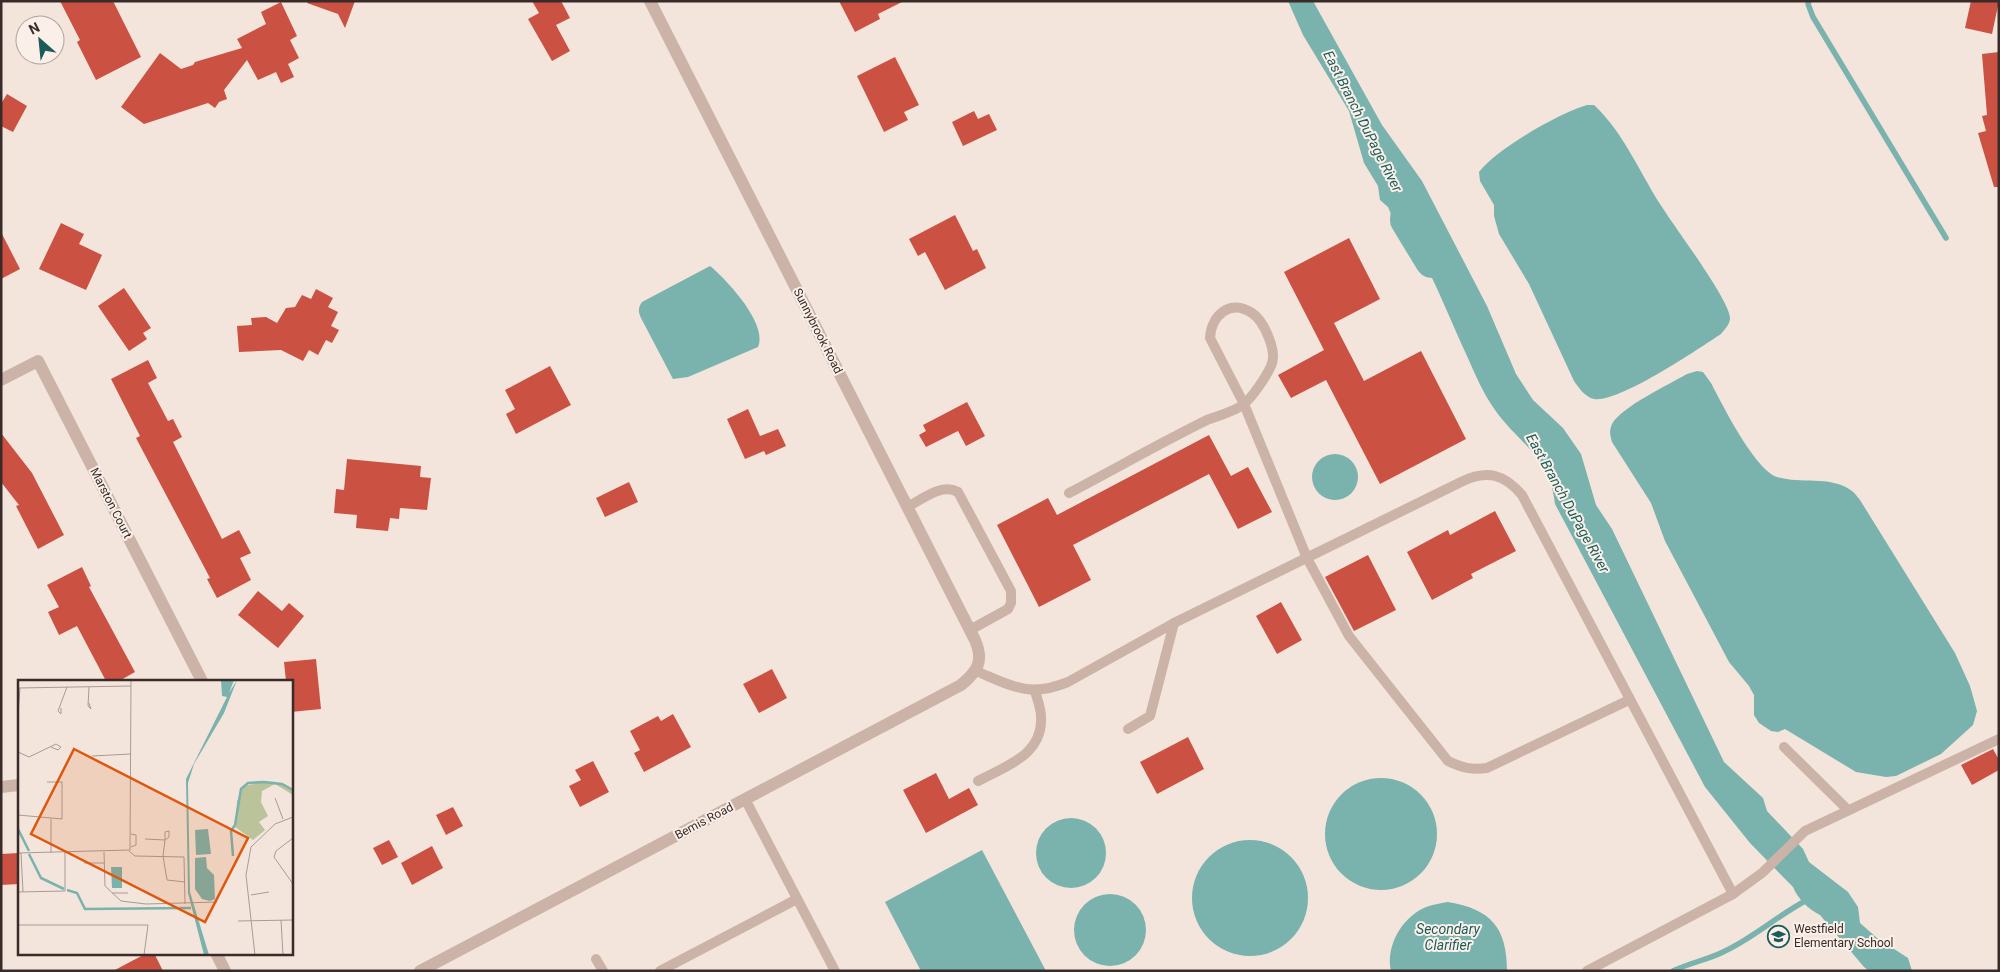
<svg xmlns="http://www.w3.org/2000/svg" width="2000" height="972" font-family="Roboto,sans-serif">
	<rect width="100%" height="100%" fill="#f3e5dc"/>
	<g fill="#7ab2ad">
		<path d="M1288 1H1313L1382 125 1422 181 1487 306 1516 374 1533 400 1563 428 1581 454 1596 505 1612 529 1724 762 1763 798 1767 811 1803 849 1809 862 1848 892 1858 907 1860 923 1877 938 1908 958 1912 971H1869L1864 967 1820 915C1808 909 1798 899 1793 887L1750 843 1705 787 1555 504C1550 456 1520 445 1495 410 1483 393 1475 374 1467 356 1446 311 1429 263 1400 222L1408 221V211L1393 201 1388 207 1380 200 1378 186 1364 163 1349 111 1303 35Z"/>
		<path d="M1587 105H1594C1625 134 1641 176 1664 210 1676 229 1730 301 1730 318 1730 324 1725 329 1721 334 1698 349 1619 403 1594 399 1585 397 1579 388 1574 381L1529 284 1499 234 1494 216V205L1480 181 1479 172C1497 149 1559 113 1587 105Z"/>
		<path d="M710 266C727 280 768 324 758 347L688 377 673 379 641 318C638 311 638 308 642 302Z"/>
		<path d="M1697 371 1703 372 1711 383C1722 404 1755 470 1777 477 1800 484 1829 476 1849 489 1853 491 1857 496 1860 500L1955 653 1970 686 1977 711 1973 725 1941 754 1896 776 1886 777 1856 772 1785 729 1778 732 1771 731 1759 723 1754 715V695L1749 686 1729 662 1665 541 1651 503 1612 442C1610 435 1609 431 1612 424 1621 407 1670 384 1687 374Z"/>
		<circle cx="1335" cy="477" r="23"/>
		<circle cx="1381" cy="834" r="56"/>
		<circle cx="1071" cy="853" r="35"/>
		<circle cx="1250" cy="898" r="58"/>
		<polygon points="982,850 1046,971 921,971 885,902"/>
		<circle cx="1110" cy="930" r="36"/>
		<path d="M1448 902C1491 909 1507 928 1507 971H1391C1385 945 1404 914 1429 906 1435 904 1442 903 1448 902Z"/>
	</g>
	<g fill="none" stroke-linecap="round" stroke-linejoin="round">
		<g stroke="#7ab2ad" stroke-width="5.5">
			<polyline points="1809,1 1808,4 1813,17 1946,238"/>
			<path d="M1673 971C1689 963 1707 960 1723 952 1754 938 1779 914 1809 899"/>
		</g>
		<polyline stroke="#7ab2ad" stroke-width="34" points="1392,171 1408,211 1407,220 1432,261"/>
	</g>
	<g fill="#cb5142">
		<polygon points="60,1 113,1 141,57 96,80 77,42 80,40"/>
		<polygon points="308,1 355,1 345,28 338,14 307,3"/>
		<polygon points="532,1 561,1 570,18 556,25 570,51 552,61 528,19 539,13"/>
		<polygon points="839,1 904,1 878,14 880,19 855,32"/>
		<polygon points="1971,1 1999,1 1992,34 1965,28"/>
		<polygon points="281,2 297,36 290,40 299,58 288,64 294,77 281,83 276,72 258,80 247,60 224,90 227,99 219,102 215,108 208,103 144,124 121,107 160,53 181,69 193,65 195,62 242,48 237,39 266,24 261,12"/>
		<polygon points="1999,52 1999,187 1994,187 1978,133 1986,131 1982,116 1987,115 1982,54"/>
		<polygon points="895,57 919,105 904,112 908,120 884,132 857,76"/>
		<polygon points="7,94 27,106 13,132 1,126 1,104"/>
		<polygon points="974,111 978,119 989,114 997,130 963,146 952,122"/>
		<polygon points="955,215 973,251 977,249 986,268 945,290 925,252 918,256 909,239"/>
		<polygon points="61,223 84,234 79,244 102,255 86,290 39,269"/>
		<polygon points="1,232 20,269 1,279"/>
		<polygon points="1349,238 1380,299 1334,323 1364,381 1421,351 1466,439 1380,484 1326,380 1291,398 1278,375 1324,350 1284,272"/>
		<polygon points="124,288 151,328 143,333 147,339 129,351 98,306"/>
		<polygon points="316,289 333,298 328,307 338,312 331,326 339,330 332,343 326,340 318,355 309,350 303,361 281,350 239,352 237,326 252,325 251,318 266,317 277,323 286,308 295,307 302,295 311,299"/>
		<polygon points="148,360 157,378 148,383 168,421 173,419 182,437 173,442 222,539 239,530 251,553 240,558 251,580 217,598 207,579 210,578 136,438 140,436 111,379"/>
		<polygon points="550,366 571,405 516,434 506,414 515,409 505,390"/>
		<polygon points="967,402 985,436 966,446 958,431 926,447 919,435 926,431 923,425"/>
		<polygon points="748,409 760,436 778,429 786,446 766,455 764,451 745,459 727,419"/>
		<polygon points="1,433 32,473 64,535 38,549 16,506 19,505 1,482"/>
		<polygon points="1209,435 1231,476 1248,467 1272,512 1238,529 1209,474 1073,545 1091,580 1039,607 997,525 1048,498 1057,515"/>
		<polygon points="347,459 421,466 420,477 431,478 427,510 400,508 399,519 390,518 388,531 356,528 357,515 334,513 336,489 344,490"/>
		<polygon points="629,482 638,502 605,517 596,498"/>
		<polygon points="1495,511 1516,551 1471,574 1473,578 1432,600 1407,552 1448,530 1450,535"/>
		<polygon points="1368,555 1396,610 1354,631 1325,577"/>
		<polygon points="82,567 91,586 89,587 135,672 119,681 106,681 77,626 59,635 48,612 59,607 47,585"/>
		<polygon points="258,591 282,611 289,603 304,616 278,648 238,615"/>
		<polygon points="1281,602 1302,640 1277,654 1256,616"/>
		<polygon points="316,659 321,709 291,712 291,681 286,681 284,662"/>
		<polygon points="772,669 787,698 759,713 743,684"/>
		<polygon points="673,714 691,747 644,772 634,753 640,750 630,731 658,716 661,721"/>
		<polygon points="1188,737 1204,769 1157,794 1140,762"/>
		<polygon points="1993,749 1999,760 1999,770 1972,785 1961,765"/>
		<polygon points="593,761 609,792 580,807 569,786 581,780 575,770"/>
		<polygon points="936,773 949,799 969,788 978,805 926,833 903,790"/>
		<polygon points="453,807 463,826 446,835 436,815"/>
		<polygon points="389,840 398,857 382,865 373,848"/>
		<polygon points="432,846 443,868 412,885 401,863"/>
		<polygon points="19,853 19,884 1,885 1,854"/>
		<polygon points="147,953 154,953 163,971 113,971"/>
	</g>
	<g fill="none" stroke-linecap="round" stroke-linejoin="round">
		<g stroke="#ccb3a7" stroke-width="10">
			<path d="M1069 493C1115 469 1160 443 1207 420 1217 416 1237 411 1245 403 1253 396 1266 377 1271 366 1278 352 1264 321 1252 313 1230 298 1211 316 1210 338L1244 404 1307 558 1349 636 1448 761C1462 768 1472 770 1487 768L1629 700"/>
			<path d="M907 507C923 499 941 483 958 492L1011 591V603L1008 609 970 630"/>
			<path d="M976 671C1012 686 1029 698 1068 682L1174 623 1463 481C1488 470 1504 474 1522 495L1733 894"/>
			<polyline points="1128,729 1150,716 1174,623"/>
			<polyline points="1784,747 1848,810"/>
			<path d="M978 781C1006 766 1043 755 1041 717 1041 708 1037 699 1035 691"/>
			<polyline points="745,799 835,971"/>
			<polyline points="596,959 603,971"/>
			<polyline points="660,971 797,899"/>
			<polyline points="1587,971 1733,894 1762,873 1805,831 1999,739"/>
		</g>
		<g stroke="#ccb3a7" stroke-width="12">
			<polyline points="1,380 38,361 202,681"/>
			<polyline points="1,787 19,785"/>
			<polyline points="216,953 225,971"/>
			<path d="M420 971 961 685C978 671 984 661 975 640L650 1"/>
		</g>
	</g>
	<defs>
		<symbol id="school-ring" viewBox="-11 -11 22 22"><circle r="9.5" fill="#fbf0e9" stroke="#1c5c58" stroke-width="1.5"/><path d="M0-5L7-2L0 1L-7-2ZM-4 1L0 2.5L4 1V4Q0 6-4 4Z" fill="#1c5c58"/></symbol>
	</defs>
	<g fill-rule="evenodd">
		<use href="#school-ring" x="1766" y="924" width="25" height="25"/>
	</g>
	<g text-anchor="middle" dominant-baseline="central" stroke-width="4" stroke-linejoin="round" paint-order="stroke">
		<g font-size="12" fill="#382b28" stroke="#fbf0e9">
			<text transform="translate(818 331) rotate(63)">Sunnybrook Road</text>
			<text transform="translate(111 503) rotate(63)">Marston Court</text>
			<text transform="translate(704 821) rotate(-28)">Bemis Road</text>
		</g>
		<g font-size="12" fill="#382b28" stroke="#fbf0e9" text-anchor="start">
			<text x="1794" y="929">Westfield<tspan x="1794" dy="14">Elementary School</tspan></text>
		</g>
		<g font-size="14" font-style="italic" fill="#1c5c58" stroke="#fbf0e9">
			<text transform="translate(1363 121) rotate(63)">East Branch DuPage River</text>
			<text transform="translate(1568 503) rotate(61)">East Branch DuPage River</text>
			<text x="1448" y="929">Secondary<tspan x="1448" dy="16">Clarifier</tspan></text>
		</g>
	</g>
	<g transform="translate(18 680)">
		<rect width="275" height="275" fill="#f3e5dc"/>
		<path d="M246 102 266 104 275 110V115L257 104 244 111 243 122 250 136 241 142 247 150 235 160 217 147 219 121 226 106Z" fill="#bbc39b"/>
		<path d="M203 0H216L211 13 219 0 206 33 176 84 170 103 172 212 191 275H186L170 213 168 99 209 17 204 16ZM190 149 193 174 178 175 177 150ZM188 177 189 188 196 195 197 219 192 221 184 219 177 209V178ZM93 187H104V208H94Z" fill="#7ab2ad"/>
		<path fill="none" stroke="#7ab2ad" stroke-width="2.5" d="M0 149 11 171M11 174 23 198 46 209M215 176 213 151 217 145 223 109 230 103 246 102 264 104 275 110M49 210 59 213 67 229 173 228"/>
		<path fill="none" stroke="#a89b94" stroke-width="1" d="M71 7 70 26 73 29 71 23M0 8 113 6M43 28V34L40 31 49 7M0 35 2 8M0 72 11 77 38 64 43 67 40 70 33 67M74 76 113 74M257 118 265 139M0 135 44 139V102H29M113 154 118 155V165L113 167M275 158 258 171 256 177 275 204M127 159 147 160 151 157V151L147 152V160L145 176 149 200 167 202M111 171 117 176 166 177 167 224M86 172 87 206 103 221 128 224 199 222M0 173 112 170 113 0M3 173 5 212M33 173V139M66 183H86M0 212 47 211V172M94 213H110M233 215 251 212M263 240 265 275M220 241 275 240M0 245H130L126 275M0 275H117M237 275 228 195 233 167 257 144 275 137"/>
		<path fill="#df570d" fill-opacity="0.15" stroke="#df570d" stroke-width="2.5" d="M56 69 230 158 187 242 13 154Z"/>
		<rect width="275" height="275" fill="none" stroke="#382b28" stroke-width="2.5"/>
	</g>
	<rect width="2000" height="972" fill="none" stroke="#382b28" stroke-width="5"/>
	<g transform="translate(40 40) rotate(333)"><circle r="24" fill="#fbf0e9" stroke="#ada19c"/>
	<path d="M0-4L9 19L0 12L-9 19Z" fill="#1c5c58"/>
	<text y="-8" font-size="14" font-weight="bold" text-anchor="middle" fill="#382b28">N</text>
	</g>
</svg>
